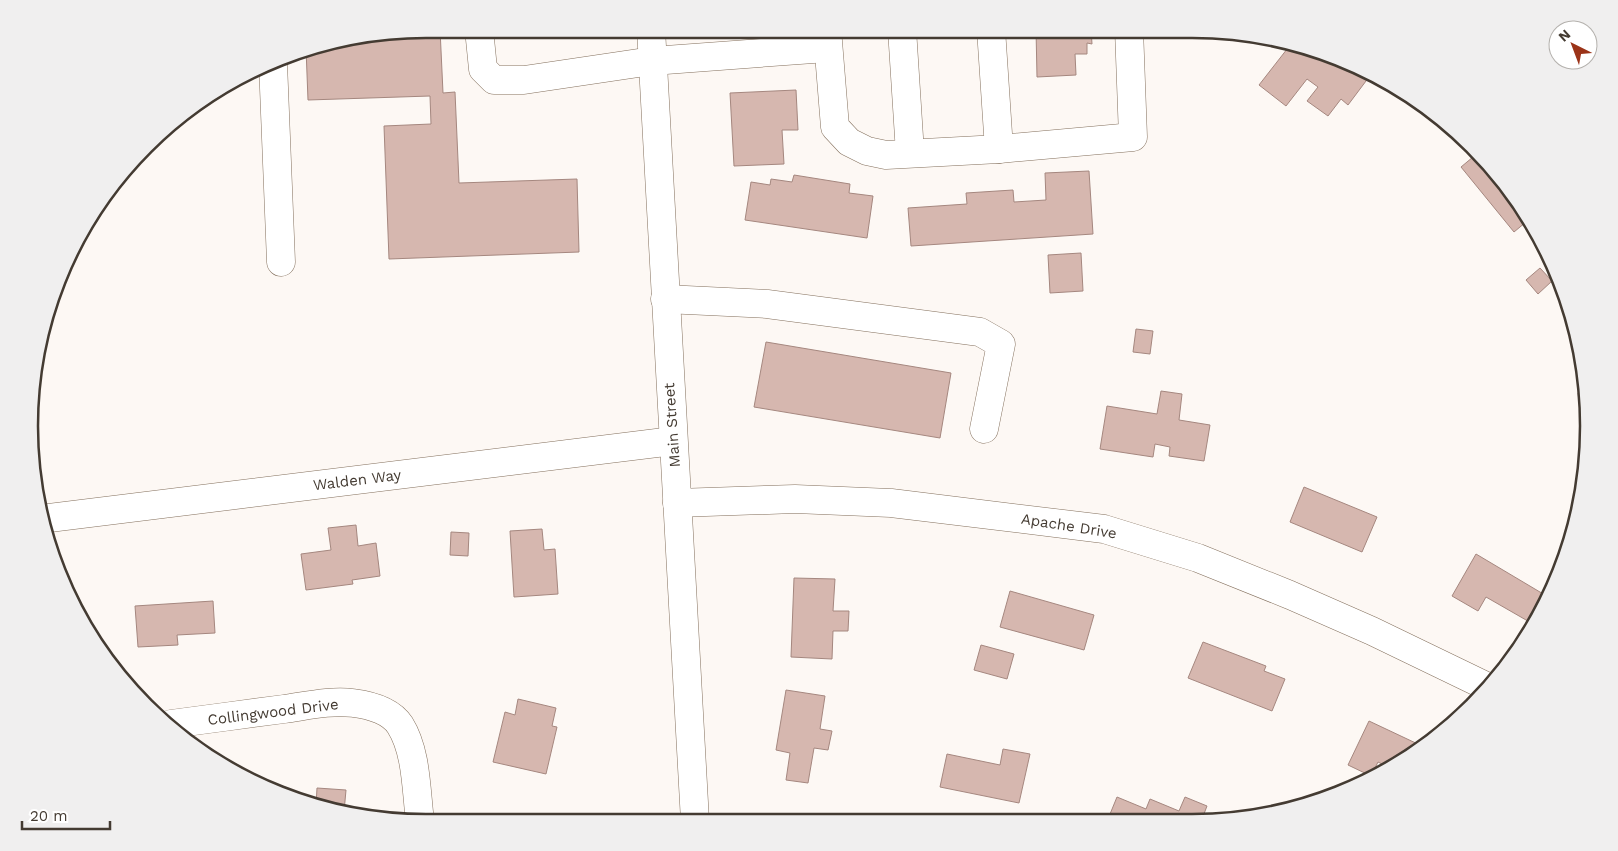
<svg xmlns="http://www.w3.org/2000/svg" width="1618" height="851" font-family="'Work Sans',sans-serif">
	<rect width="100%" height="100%" fill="#fdf8f4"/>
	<g fill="#d6b7af" stroke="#a5877f">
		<polygon points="426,29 440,29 443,93 455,92 459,183 577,179 579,252 389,259 384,126 431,124 430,96 308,100 306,48"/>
		<polygon points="1036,29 1091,29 1092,44 1087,43 1087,54 1075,54 1076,75 1037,77"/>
		<polygon points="1291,44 1301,51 1305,46 1366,69 1372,73 1348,105 1341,99 1328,116 1307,101 1318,87 1307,79 1286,106 1259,85"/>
		<polygon points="796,90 798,130 782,130 784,164 734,166 730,93"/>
		<polygon points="1479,152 1491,164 1536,227 1539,234 1537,236 1526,222 1514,232 1461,167"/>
		<polygon points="1089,171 1093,234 911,246 908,208 967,204 966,193 1013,190 1014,202 1046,200 1045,173"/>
		<polygon points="794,175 850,184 849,193 873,196 867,238 745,220 751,182 770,185 771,179 792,182"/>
		<polygon points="1081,253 1083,291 1050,293 1048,255"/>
		<polygon points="1540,268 1552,281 1538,294 1526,280"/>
		<polygon points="1136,329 1153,331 1150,354 1133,352"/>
		<polygon points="766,342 951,373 940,438 754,407"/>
		<polygon points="1161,391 1182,394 1179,420 1210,425 1204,461 1169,456 1170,447 1155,444 1153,457 1100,449 1107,406 1157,414"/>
		<polygon points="1586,392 1587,408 1580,409 1578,393"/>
		<polygon points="1304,487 1377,517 1362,552 1290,522"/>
		<polygon points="356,525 358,546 376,543 380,576 352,580 353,584 306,590 301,554 331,550 328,528"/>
		<polygon points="542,529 544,550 555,549 558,594 514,597 510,531"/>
		<polygon points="451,532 469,533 468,556 450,555"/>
		<polygon points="1476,554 1550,598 1533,624 1486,597 1478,611 1452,596"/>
		<polygon points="794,578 835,579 833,611 849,611 848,631 833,631 832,659 791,657"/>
		<polygon points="1010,591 1094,615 1084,650 1000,627"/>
		<polygon points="213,601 215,633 177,635 178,645 138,647 135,606"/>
		<polygon points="1203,642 1266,666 1264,671 1285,679 1272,711 1188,678"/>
		<polygon points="981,645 1014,654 1007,679 974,670"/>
		<polygon points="786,690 825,696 820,729 832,731 828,750 814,748 808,783 786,780 790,753 776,750"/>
		<polygon points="518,699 556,708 552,726 557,727 546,774 493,762 505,712 515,715"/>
		<polygon points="1369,721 1422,746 1388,767 1378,762 1371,776 1348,765"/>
		<polygon points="1003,749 1030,754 1019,803 940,787 947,754 1000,765"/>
		<polygon points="317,788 346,790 344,812 316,806"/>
		<polygon points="1117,797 1146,809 1150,799 1179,811 1185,797 1207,806 1202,819 1108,819"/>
	</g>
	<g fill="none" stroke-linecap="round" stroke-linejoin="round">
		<defs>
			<g id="minor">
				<polyline points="479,29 483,69 494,80 524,80 652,61 827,48"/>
				<polyline points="827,29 835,127 849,142 867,151 886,155 999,149 1133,137 1129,29"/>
				<polyline points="902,29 910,153"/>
				<polyline points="991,29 999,149"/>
				<polyline points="273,63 281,262"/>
				<polyline points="665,299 767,304 980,332 1001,344 984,429"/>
				<polyline points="677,503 795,499 891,503 1104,529 1198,558 1290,595 1372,631 1490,688"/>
				<polyline points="41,519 673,441"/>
				<path d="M171 724C209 719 246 714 284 709 306 706 331 700 353 703 369 705 390 710 400 725 417 752 416 791 420 821"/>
			</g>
			<polyline id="major" points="651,29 695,821"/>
		</defs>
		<use href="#minor" stroke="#84705d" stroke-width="29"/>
		<use href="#major" stroke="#84705d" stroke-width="29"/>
		<use href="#minor" stroke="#fff" stroke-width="28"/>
		<use href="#major" stroke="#fff" stroke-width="28"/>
	</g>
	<g text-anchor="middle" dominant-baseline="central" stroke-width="4.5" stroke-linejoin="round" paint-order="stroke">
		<g font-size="15" fill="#443b32" stroke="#fff">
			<text transform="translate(672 425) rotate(-94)">Main Street</text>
			<text transform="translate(357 480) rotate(-7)">Walden Way</text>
			<text transform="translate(1069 526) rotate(9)">Apache Drive</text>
			<text transform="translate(273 712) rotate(-7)">Collingwood Drive</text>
		</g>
	</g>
	<path d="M0 0H1618V851H0ZM426 38H1192A388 388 0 0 1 1580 426V426A388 388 0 0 1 1192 814H426A388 388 0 0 1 38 426V426A388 388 0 0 1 426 38Z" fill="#f0efef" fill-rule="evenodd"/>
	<path fill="none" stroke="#443b32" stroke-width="2.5" d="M426 38H1192A388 388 0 0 1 1580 426V426A388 388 0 0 1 1192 814H426A388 388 0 0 1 38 426V426A388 388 0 0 1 426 38Z"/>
	<g transform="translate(1573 45) rotate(318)"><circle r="24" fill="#ffffff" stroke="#b4b1ad"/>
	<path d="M0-4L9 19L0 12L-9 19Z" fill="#9b3318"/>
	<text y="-8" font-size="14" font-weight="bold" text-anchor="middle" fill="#443b32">N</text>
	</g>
	<path d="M22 821v8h88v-8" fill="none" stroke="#443b32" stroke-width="2.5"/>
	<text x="30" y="821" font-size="15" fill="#443b32" stroke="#ffffff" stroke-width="4" paint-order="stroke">20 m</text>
</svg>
